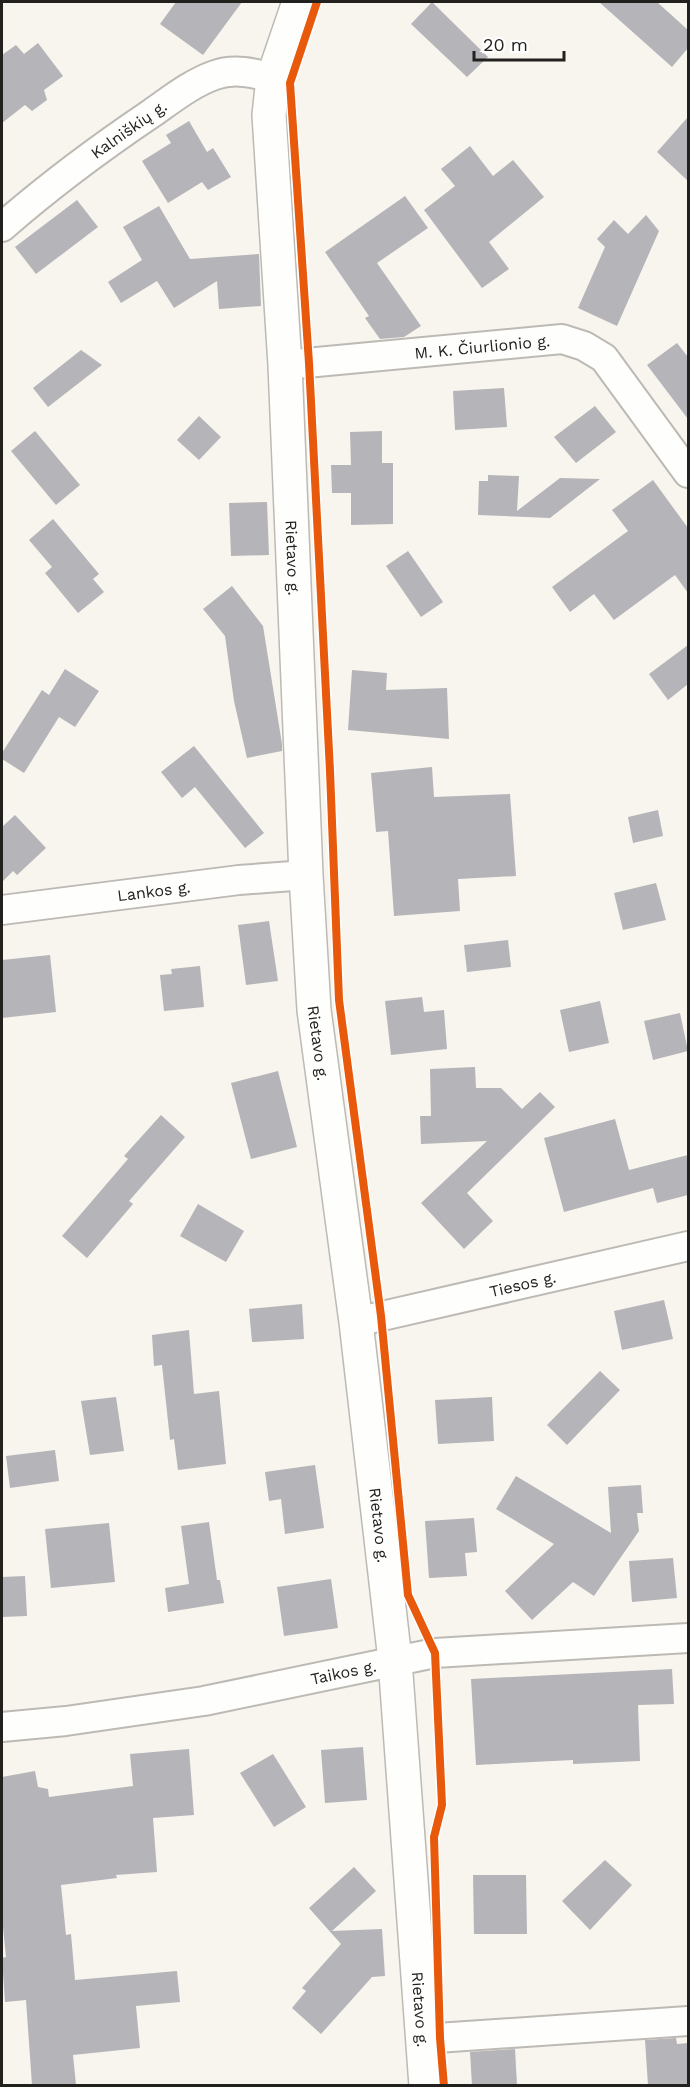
<svg xmlns="http://www.w3.org/2000/svg" width="690" height="2087" font-family="'Work Sans',sans-serif">
	<rect width="100%" height="100%" fill="#f8f5ee"/>
	<g fill="#b5b4b8">
		<polygon points="176,2 242,2 203,55 160,24"/>
		<polygon points="432,2 488,57 467,77 411,24"/>
		<polygon points="599,2 657,2 688,30 688,48 672,67"/>
		<polygon points="38,43 63,76 44,90 47,100 32,111 25,105 2,123 2,55 16,45 24,54"/>
		<polygon points="688,117 688,181 657,152"/>
		<polygon points="189,121 207,152 213,148 231,177 208,190 202,182 168,203 142,161 171,143 166,135"/>
		<polygon points="470,146 493,176 513,160 544,197 489,242 509,269 482,288 424,210 455,186 441,169"/>
		<polygon points="405,196 428,228 377,263 421,326 404,337 380,339 365,318 369,316 325,252"/>
		<polygon points="77,200 98,227 36,274 15,247"/>
		<polygon points="159,206 190,259 259,254 261,306 219,309 217,281 174,308 157,281 121,303 108,282 142,260 123,227"/>
		<polygon points="646,215 659,231 617,326 578,308 605,247 597,239 614,220 628,234"/>
		<polygon points="677,343 688,357 688,419 647,365"/>
		<polygon points="81,350 102,365 48,407 33,388"/>
		<polygon points="504,388 507,427 455,430 453,391"/>
		<polygon points="595,406 616,432 576,463 554,437"/>
		<polygon points="199,416 221,437 199,460 177,440"/>
		<polygon points="35,431 80,485 56,505 11,451"/>
		<polygon points="382,431 382,463 393,463 393,524 351,525 351,493 332,493 331,465 351,465 350,432"/>
		<polygon points="488,475 519,476 517,511 560,478 600,479 550,518 478,515 479,481 488,481"/>
		<polygon points="653,480 688,528 688,593 675,575 614,620 594,594 570,612 552,587 628,531 612,510"/>
		<polygon points="267,502 269,555 231,556 229,503"/>
		<polygon points="53,519 99,574 93,579 104,592 78,613 45,573 52,567 29,540"/>
		<polygon points="408,551 443,602 421,617 386,566"/>
		<polygon points="232,586 263,626 282,744 282,751 247,758 234,701 225,636 203,609"/>
		<polygon points="688,645 688,684 668,700 649,674"/>
		<polygon points="65,669 99,691 75,727 59,717 24,773 2,759 2,753 42,690 49,695"/>
		<polygon points="352,670 387,673 386,690 447,688 449,739 348,730"/>
		<polygon points="194,746 264,833 245,848 195,787 182,798 161,772"/>
		<polygon points="432,767 434,797 510,794 516,876 458,879 460,911 394,916 388,831 376,832 371,773"/>
		<polygon points="658,810 663,836 633,843 628,817"/>
		<polygon points="15,815 46,848 17,875 13,871 2,882 2,827"/>
		<polygon points="656,883 666,920 623,930 614,893"/>
		<polygon points="269,921 278,981 246,985 238,925"/>
		<polygon points="508,940 511,967 467,972 464,945"/>
		<polygon points="50,955 56,1012 2,1018 2,960"/>
		<polygon points="200,966 204,1007 164,1011 160,975 172,974 171,969"/>
		<polygon points="422,997 424,1012 444,1010 447,1049 391,1055 385,1001"/>
		<polygon points="600,1001 609,1043 569,1052 560,1010"/>
		<polygon points="680,1013 688,1051 653,1060 644,1021"/>
		<polygon points="475,1067 476,1088 501,1088 522,1109 540,1092 555,1107 467,1193 493,1221 464,1249 421,1203 487,1141 421,1144 420,1116 431,1116 430,1069"/>
		<polygon points="278,1071 297,1147 251,1159 231,1083"/>
		<polygon points="161,1115 185,1137 129,1201 133,1204 87,1258 62,1236 128,1159 124,1156"/>
		<polygon points="615,1119 629,1170 688,1155 688,1195 657,1203 653,1188 564,1212 544,1138"/>
		<polygon points="198,1204 244,1231 226,1262 180,1236"/>
		<polygon points="664,1300 673,1339 622,1350 614,1311"/>
		<polygon points="302,1304 304,1339 252,1342 249,1309"/>
		<polygon points="189,1330 194,1394 219,1391 226,1464 178,1470 174,1439 170,1440 162,1365 154,1366 152,1335"/>
		<polygon points="600,1371 620,1390 567,1445 547,1425"/>
		<polygon points="116,1397 124,1451 90,1455 81,1401"/>
		<polygon points="492,1397 494,1441 438,1444 435,1400"/>
		<polygon points="55,1450 59,1481 10,1488 6,1456"/>
		<polygon points="315,1465 324,1528 285,1534 281,1499 269,1501 265,1472"/>
		<polygon points="516,1476 611,1533 608,1487 641,1485 643,1513 637,1513 639,1531 594,1596 573,1582 532,1620 505,1591 554,1544 496,1509"/>
		<polygon points="474,1518 477,1552 465,1553 467,1576 429,1578 425,1521"/>
		<polygon points="209,1522 217,1580 220,1580 224,1603 168,1612 165,1588 189,1584 181,1526"/>
		<polygon points="109,1523 115,1582 51,1588 45,1529"/>
		<polygon points="673,1558 677,1598 632,1602 629,1561"/>
		<polygon points="25,1576 27,1616 2,1617 2,1577"/>
		<polygon points="331,1579 338,1628 284,1636 277,1587"/>
		<polygon points="672,1669 674,1704 638,1705 640,1761 573,1764 573,1760 476,1765 471,1679"/>
		<polygon points="363,1747 367,1800 325,1803 321,1750"/>
		<polygon points="189,1749 194,1815 153,1818 157,1872 116,1875 117,1878 61,1885 66,1935 71,1934 75,1980 177,1971 180,2002 136,2006 140,2048 73,2055 76,2085 32,2085 26,2000 5,2002 2,1958 6,1957 2,1917 2,1777 35,1771 38,1787 48,1789 49,1797 133,1786 130,1754"/>
		<polygon points="273,1754 306,1807 274,1827 240,1773"/>
		<polygon points="605,1860 632,1885 590,1930 562,1901"/>
		<polygon points="354,1867 376,1891 332,1931 382,1929 385,1976 372,1977 321,2034 292,2008 306,1991 302,1988 341,1944 309,1908"/>
		<polygon points="473,1875 526,1875 527,1934 474,1934"/>
		<polygon points="676,2038 677,2044 688,2043 688,2084 648,2085 645,2040"/>
		<polygon points="515,2049 517,2085 472,2085 470,2052"/>
	</g>
	<g fill="none" stroke-linecap="round" stroke-linejoin="round">
		<defs>
			<g id="minor">
				<path id="s1" d="M2 227C49 186 100 148 152 113 172 99 192 83 215 75 234 68 254 73 273 78"/>
				<path id="s2" d="M285 365 562 339 584 346 604 358 688 473"/>
				<path id="s3" d="M2 910 239 880 306 875"/>
				<path id="s4" d="M356 1322 688 1246"/>
				<path id="s5" d="M2 1727 66 1721 204 1701 435 1653 688 1638"/>
				<polyline points="422,2039 688,2021"/>
			</g>
			<g id="major">
				<path id="s6" d="M299 2 273 78 269 115 285 365 306 875 314 1010 356 1322 395 1660 426 2086"/>
			</g>
		</defs>
		<use href="#minor" stroke="#bdbab5" stroke-width="32"/>
		<use href="#major" stroke="#bdbab5" stroke-width="36"/>
		<use href="#minor" stroke="#fefefc" stroke-width="28"/>
		<use href="#major" stroke="#fefefc" stroke-width="33"/>
		<defs>
			<polyline id="cycleway" points="317,2 290,83 309,363 330,771 339,1000 381,1316 408,1595 435,1653 442,1805 434,1837 440,2038 444,2086"/>
		</defs>
		<use href="#cycleway" stroke="#fff" stroke-width="11"/>
		<use href="#cycleway" stroke="#e8590c" stroke-width="8"/>
	</g>
	<g text-anchor="middle" dominant-baseline="central" stroke-width="4.5" stroke-linejoin="round" paint-order="stroke">
		<g font-size="16" fill="#23211d" stroke="#fff">
			<text stroke="none"><textPath href="#s1" startOffset="160">Kalniškių g.</textPath></text>
			<text stroke="none"><textPath href="#s2" startOffset="198">M. K. Čiurlionio g.</textPath></text>
			<text stroke="none"><textPath href="#s6" startOffset="561">Rietavo g.</textPath></text>
			<text stroke="none"><textPath href="#s3" startOffset="153">Lankos g.</textPath></text>
			<text stroke="none"><textPath href="#s6" startOffset="1047">Rietavo g.</textPath></text>
			<text stroke="none"><textPath href="#s4" startOffset="171">Tiesos g.</textPath></text>
			<text stroke="none"><textPath href="#s6" startOffset="1533">Rietavo g.</textPath></text>
			<text stroke="none"><textPath href="#s5" startOffset="346">Taikos g.</textPath></text>
			<text stroke="none"><textPath href="#s6" startOffset="2019">Rietavo g.</textPath></text>
		</g>
	</g>
	<rect width="690" height="2087" fill="none" stroke="#23211d" stroke-width="6"/>
	<path d="M474 51v9h90v-9" fill="none" stroke="#23211d" stroke-width="3"/>
	<text x="483" y="51" font-size="18" fill="#23211d" stroke="#ffffff" stroke-width="4.5" paint-order="stroke">20 m</text>
</svg>
